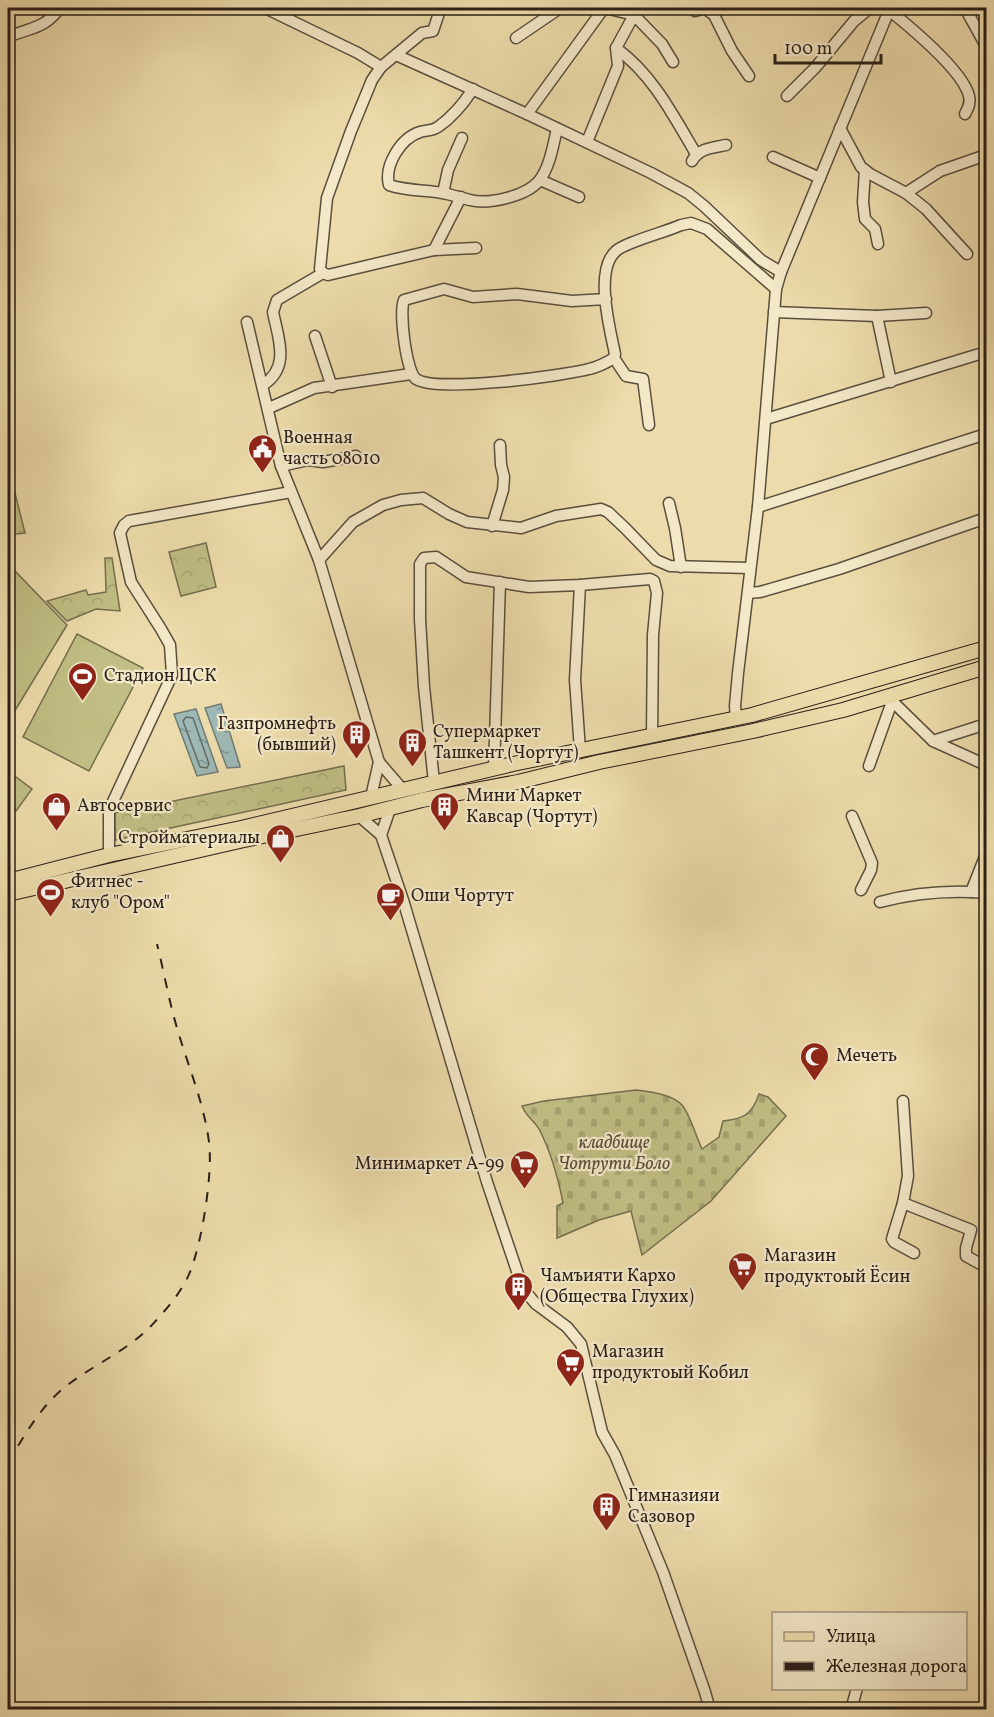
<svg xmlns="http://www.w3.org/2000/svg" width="994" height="1717" font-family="Vollkorn,serif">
	<defs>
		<pattern id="forest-crowns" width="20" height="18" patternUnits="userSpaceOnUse" patternTransform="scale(1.5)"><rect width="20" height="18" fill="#c0be84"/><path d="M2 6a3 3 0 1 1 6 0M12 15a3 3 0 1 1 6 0" fill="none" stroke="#a5a371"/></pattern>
		<pattern id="cemetery-stones" width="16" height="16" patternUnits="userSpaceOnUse" patternTransform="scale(1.5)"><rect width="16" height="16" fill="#c0be84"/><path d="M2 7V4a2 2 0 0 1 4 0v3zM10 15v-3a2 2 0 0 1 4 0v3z" fill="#a5a371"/></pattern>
		<pattern id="water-ripples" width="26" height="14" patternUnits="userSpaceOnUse" patternTransform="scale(1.5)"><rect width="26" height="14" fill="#9eb9b5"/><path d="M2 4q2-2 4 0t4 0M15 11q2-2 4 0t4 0" fill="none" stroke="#819692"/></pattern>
	</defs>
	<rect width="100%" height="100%" fill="#eddcab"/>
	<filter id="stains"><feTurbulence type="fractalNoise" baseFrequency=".00333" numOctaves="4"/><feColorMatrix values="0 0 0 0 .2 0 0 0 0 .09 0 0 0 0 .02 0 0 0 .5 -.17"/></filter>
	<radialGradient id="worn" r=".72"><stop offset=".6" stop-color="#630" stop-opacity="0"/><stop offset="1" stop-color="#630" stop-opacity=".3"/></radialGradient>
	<g fill="url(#forest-crowns)" stroke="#756e4e" stroke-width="1.5">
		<polygon points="8,465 25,533 8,535"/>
		<polygon points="206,543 216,587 181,596 169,552"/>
		<polygon points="105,558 112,558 120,611 96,609 67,621 47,601 86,590 88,595 106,592"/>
		<polygon points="344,766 346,790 115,840 115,813"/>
	</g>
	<path fill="url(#cemetery-stones)" stroke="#756e4e" stroke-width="1.5" d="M636 1090C650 1092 672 1094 682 1105 690 1114 696 1137 702 1149L719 1137 723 1121C743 1119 752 1115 759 1094L768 1097 786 1116 711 1201 642 1255 631 1211 599 1220 557 1238V1206L563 1203C558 1177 551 1152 539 1129 534 1120 527 1118 522 1106L544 1101Z"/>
	<g fill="#c0be84" stroke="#756e4e" stroke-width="1.5">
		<polygon points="8,568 14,570 67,625 8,722"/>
		<polygon points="77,634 143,668 89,771 23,737"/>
		<polygon points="8,771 32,789 16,811 8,805"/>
	</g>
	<g fill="url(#water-ripples)" stroke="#707b77" stroke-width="1.5">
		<polygon points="221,704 240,766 240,767 227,768 205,708"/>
		<polygon points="196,709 218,772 197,776 174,714"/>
	</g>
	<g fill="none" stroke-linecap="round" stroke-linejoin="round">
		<polygon stroke="#646c67" stroke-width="1.5" points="186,717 193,718 209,764 207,768 200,767 183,721"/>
		<defs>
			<g id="minor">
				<polyline points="265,8 358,53 381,67"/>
				<polyline points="605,8 634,15 638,8"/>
				<polyline points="691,8 695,11 704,8"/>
				<polyline points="704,8 714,15 732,51 749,76"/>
				<polyline points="965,8 986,46"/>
				<path d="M889 10C910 27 963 71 969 96 971 103 968 108 965 114"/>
				<polyline points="439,13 433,31 422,33 381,67 372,80 351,131 327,198 320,269 323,273 328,275 434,250 476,248"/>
				<path d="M8 37C31 27 43 30 60 8"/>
				<polyline points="516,38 560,8"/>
				<path d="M616 48C653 75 673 115 696 154"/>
				<polyline points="396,55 527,114 651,173 688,193 704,206 761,260 781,272"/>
				<path d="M473 89C464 103 451 118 438 127 432 131 427 130 420 132 401 138 384 165 389 185 406 191 426 190 443 193 453 195 461 198 470 200 489 205 526 196 539 181 550 167 553 145 557 129"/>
				<polyline points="787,96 815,68 854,21 870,8"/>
				<polyline points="527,114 604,8"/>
				<polyline points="840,128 861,167 870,174 906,193 926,209 967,254"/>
				<polyline points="587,142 618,66 616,48 634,15 662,44 673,62"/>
				<polyline points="773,157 820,178"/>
				<path d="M692 161C699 148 712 148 726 145"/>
				<polyline points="865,170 863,202 865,219 875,229 878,244"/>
				<polyline points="540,180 579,197"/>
				<polyline points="443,193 448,170 462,138"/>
				<polyline points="906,193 940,171 986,155"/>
				<polyline points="434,250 461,197"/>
				<path d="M606 299 572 301 517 294 473 297 444 289 404 300C399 312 406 371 416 379 436 393 562 376 589 369 598 367 606 363 614 358L615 354C610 329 594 270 616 251 626 242 666 232 681 225L691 223 707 229 776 289"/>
				<polyline points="774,312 877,316 926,313"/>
				<polyline points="877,316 891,382"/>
				<polyline points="247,322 281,466 319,560 379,762 403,790"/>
				<polyline points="315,336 332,387"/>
				<polyline points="614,358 626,376 643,379 649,425"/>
				<path d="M263 385C291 367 278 338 273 312L277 300 323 273"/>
				<polyline points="269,408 314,388 411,374"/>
				<polyline points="766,419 986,352"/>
				<polyline points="281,466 308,460 323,462 356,456"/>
				<polyline points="669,503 675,528 681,567"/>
				<polyline points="758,507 986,434"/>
				<polyline points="492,526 503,490 504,477 501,465 500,445"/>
				<polyline points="319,560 353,522 383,505 401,500 423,498 449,514 467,522 521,528 556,516 601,509 608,512 625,528 656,560 670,566 750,568"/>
				<polyline points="580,585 575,680 580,750"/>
				<polyline points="748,593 760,592 839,569 986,518"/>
				<polyline points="892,701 933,741 986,765"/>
				<polyline points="736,718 735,706 738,673 758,507 776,289 781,272 890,8"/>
				<polyline points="933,741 986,724"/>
				<polyline points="869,766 894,696"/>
				<polyline points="494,769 500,582"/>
				<polyline points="434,782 424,687 420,619 420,564 424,558 436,557 466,577 529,587 580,585 650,579 654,581 657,593 653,635 652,735"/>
				<polyline points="371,797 379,762"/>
				<polyline points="359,816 381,835 403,900 487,1182 523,1289 536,1304 567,1327 581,1344 602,1432 615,1455 663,1572 705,1692 710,1710"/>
				<polyline points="852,816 872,863 871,870 861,890"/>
				<polyline points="381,835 390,809"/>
				<polyline points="109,855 109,810 172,675 170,645 161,629 131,582 120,533 124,525 129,521 291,492"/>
				<polyline points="971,892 986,854"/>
				<path d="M880 902C914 893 951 890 986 893"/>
				<polyline points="903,1101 908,1176 903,1203 971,1230 966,1248 966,1256 986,1267"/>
				<polyline points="903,1203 892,1239 894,1242 914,1253"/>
				<polyline points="851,1710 857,1688"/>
			</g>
			<g id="major">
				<polyline points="8,881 109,855 241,828 513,764 752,715 986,648"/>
				<polyline points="8,894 244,840 359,816 422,800 518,782 599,762 753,731 843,710 986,667"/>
			</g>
		</defs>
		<use href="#minor" stroke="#5b4e3e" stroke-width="13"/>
		<use href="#major" stroke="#2a1e19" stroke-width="16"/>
		<use href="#minor" stroke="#f3e8c8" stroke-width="10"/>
		<use href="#major" stroke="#eddcab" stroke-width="14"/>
		<path stroke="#2a1e19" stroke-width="2" stroke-dasharray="10 10" stroke-linecap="butt" d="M8 1463C24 1436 40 1407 65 1387 93 1365 125 1352 150 1327 165 1311 182 1292 190 1272 202 1242 213 1174 209 1142 204 1103 188 1066 177 1028 169 1001 164 972 157 944"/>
	</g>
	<defs>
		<symbol id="civic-pin" viewBox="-11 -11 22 30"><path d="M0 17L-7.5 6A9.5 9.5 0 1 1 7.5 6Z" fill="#8f2418" stroke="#f3e8c8"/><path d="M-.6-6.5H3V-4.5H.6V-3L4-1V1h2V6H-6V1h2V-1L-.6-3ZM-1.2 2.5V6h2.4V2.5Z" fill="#fff"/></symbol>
		<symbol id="stadium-pin" viewBox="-11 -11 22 30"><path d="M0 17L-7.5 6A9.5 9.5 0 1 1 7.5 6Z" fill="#8f2418" stroke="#f3e8c8"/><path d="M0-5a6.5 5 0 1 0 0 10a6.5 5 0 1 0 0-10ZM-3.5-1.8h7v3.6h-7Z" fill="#fff"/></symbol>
		<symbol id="building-pin" viewBox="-11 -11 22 30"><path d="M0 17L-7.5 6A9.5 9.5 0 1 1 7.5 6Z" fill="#8f2418" stroke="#f3e8c8"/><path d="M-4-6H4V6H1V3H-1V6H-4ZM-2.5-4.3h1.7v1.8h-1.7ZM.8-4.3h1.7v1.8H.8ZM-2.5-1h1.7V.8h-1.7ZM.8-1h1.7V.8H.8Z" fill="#fff"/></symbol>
		<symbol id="shop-pin" viewBox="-11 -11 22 30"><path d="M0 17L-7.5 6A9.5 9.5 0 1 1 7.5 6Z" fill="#8f2418" stroke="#f3e8c8"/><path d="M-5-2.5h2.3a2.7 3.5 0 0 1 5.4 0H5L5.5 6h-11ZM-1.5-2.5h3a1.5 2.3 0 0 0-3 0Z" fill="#fff"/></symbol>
		<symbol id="cafe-pin" viewBox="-11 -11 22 30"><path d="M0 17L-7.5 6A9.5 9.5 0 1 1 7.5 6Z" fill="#8f2418" stroke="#f3e8c8"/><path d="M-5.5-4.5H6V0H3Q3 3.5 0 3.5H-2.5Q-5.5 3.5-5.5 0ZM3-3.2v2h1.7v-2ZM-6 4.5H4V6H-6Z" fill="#fff"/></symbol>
		<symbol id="mosque-pin" viewBox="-11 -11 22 30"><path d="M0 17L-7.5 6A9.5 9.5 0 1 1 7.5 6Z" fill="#8f2418" stroke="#f3e8c8"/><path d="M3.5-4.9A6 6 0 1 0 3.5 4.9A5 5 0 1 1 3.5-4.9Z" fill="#fff"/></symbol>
		<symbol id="supermarket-pin" viewBox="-11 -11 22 30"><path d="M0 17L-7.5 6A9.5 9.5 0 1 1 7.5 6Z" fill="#8f2418" stroke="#f3e8c8"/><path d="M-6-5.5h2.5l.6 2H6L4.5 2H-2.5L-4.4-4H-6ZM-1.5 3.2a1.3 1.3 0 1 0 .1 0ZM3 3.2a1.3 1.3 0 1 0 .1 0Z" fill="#fff"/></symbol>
	</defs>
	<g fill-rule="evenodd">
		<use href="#civic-pin" x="246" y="432" width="33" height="45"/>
		<use href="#stadium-pin" x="66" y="660" width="33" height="45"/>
		<use href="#building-pin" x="340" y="718" width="33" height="45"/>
		<use href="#building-pin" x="396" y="726" width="33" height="45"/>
		<use href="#shop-pin" x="40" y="790" width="33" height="45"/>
		<use href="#building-pin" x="428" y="790" width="33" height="45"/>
		<use href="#shop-pin" x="264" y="822" width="33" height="45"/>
		<use href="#stadium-pin" x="34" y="876" width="33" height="45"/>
		<use href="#cafe-pin" x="374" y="880" width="33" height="45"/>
		<use href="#mosque-pin" x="798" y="1040" width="33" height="45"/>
		<use href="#supermarket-pin" x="508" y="1148" width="33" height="45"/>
		<use href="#supermarket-pin" x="726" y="1250" width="33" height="45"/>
		<use href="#building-pin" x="502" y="1270" width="33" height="45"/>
		<use href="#supermarket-pin" x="554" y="1346" width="33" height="45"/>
		<use href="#building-pin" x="590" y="1490" width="33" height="45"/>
	</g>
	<g text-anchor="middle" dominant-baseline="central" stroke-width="4.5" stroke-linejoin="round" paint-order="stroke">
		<g font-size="18" fill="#2a1e19" stroke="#f3e8c8" text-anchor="start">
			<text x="283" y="438">Военная<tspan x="283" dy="21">часть 08010</tspan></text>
			<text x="104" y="676">Стадион ЦСК</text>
			<text x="336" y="724" text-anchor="end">Газпромнефть<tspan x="336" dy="21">(бывший)</tspan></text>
			<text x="433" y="732">Супермаркет<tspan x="433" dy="21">Ташкент (Чортут)</tspan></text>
			<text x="466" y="796">Мини Маркет<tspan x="466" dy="21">Кавсар (Чортут)</tspan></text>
			<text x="77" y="806">Автосервис</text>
			<text x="260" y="838" text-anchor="end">Стройматериалы</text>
			<text x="71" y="882">Фитнес -<tspan x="71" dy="21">клуб "Ором"</tspan></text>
			<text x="411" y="896">Оши Чортут</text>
			<text x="836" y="1056">Мечеть</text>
			<text x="504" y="1164" text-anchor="end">Минимаркет А-99</text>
			<text x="764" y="1256">Магазин<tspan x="764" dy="21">продуктоый Ёсин</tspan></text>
			<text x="540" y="1276">Чамъияти Кархо<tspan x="540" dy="21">(Общества Глухих)</tspan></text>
			<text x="592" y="1352">Магазин<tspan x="592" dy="21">продуктоый Кобил</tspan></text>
			<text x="628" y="1496">Гимназияи<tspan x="628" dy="21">Сазовор</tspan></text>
		</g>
		<g font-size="18" font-style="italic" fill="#574e39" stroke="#f3e8c8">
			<text x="614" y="1143">кладбище<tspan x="614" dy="21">Чотрути Боло</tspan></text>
		</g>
	</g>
	<rect width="994" height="1717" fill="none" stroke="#eddcab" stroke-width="30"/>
	<rect x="9" y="9" width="976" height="1699" fill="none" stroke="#2a1e19" stroke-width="3"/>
	<rect x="15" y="15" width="964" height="1687" fill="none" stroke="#2a1e19" stroke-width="1.5"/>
	<rect x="772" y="1612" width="195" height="78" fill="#f3e8c8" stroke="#a39782" stroke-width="1.5"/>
	<rect x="784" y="1632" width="30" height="9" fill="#eddcab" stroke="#a39782" stroke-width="1.5"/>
	<text x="826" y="1642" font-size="18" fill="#2a1e19">Улица</text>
	<rect x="784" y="1662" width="30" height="9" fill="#2a1e19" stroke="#a39782" stroke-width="1.5"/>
	<text x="826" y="1672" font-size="18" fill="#2a1e19">Железная дорога</text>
	<path d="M775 54v9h106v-9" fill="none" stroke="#2a1e19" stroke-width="3"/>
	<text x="784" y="54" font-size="18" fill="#2a1e19" stroke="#f3e8c8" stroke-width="4.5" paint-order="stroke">100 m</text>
	<rect width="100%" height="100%" filter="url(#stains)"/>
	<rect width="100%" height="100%" fill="url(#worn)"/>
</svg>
